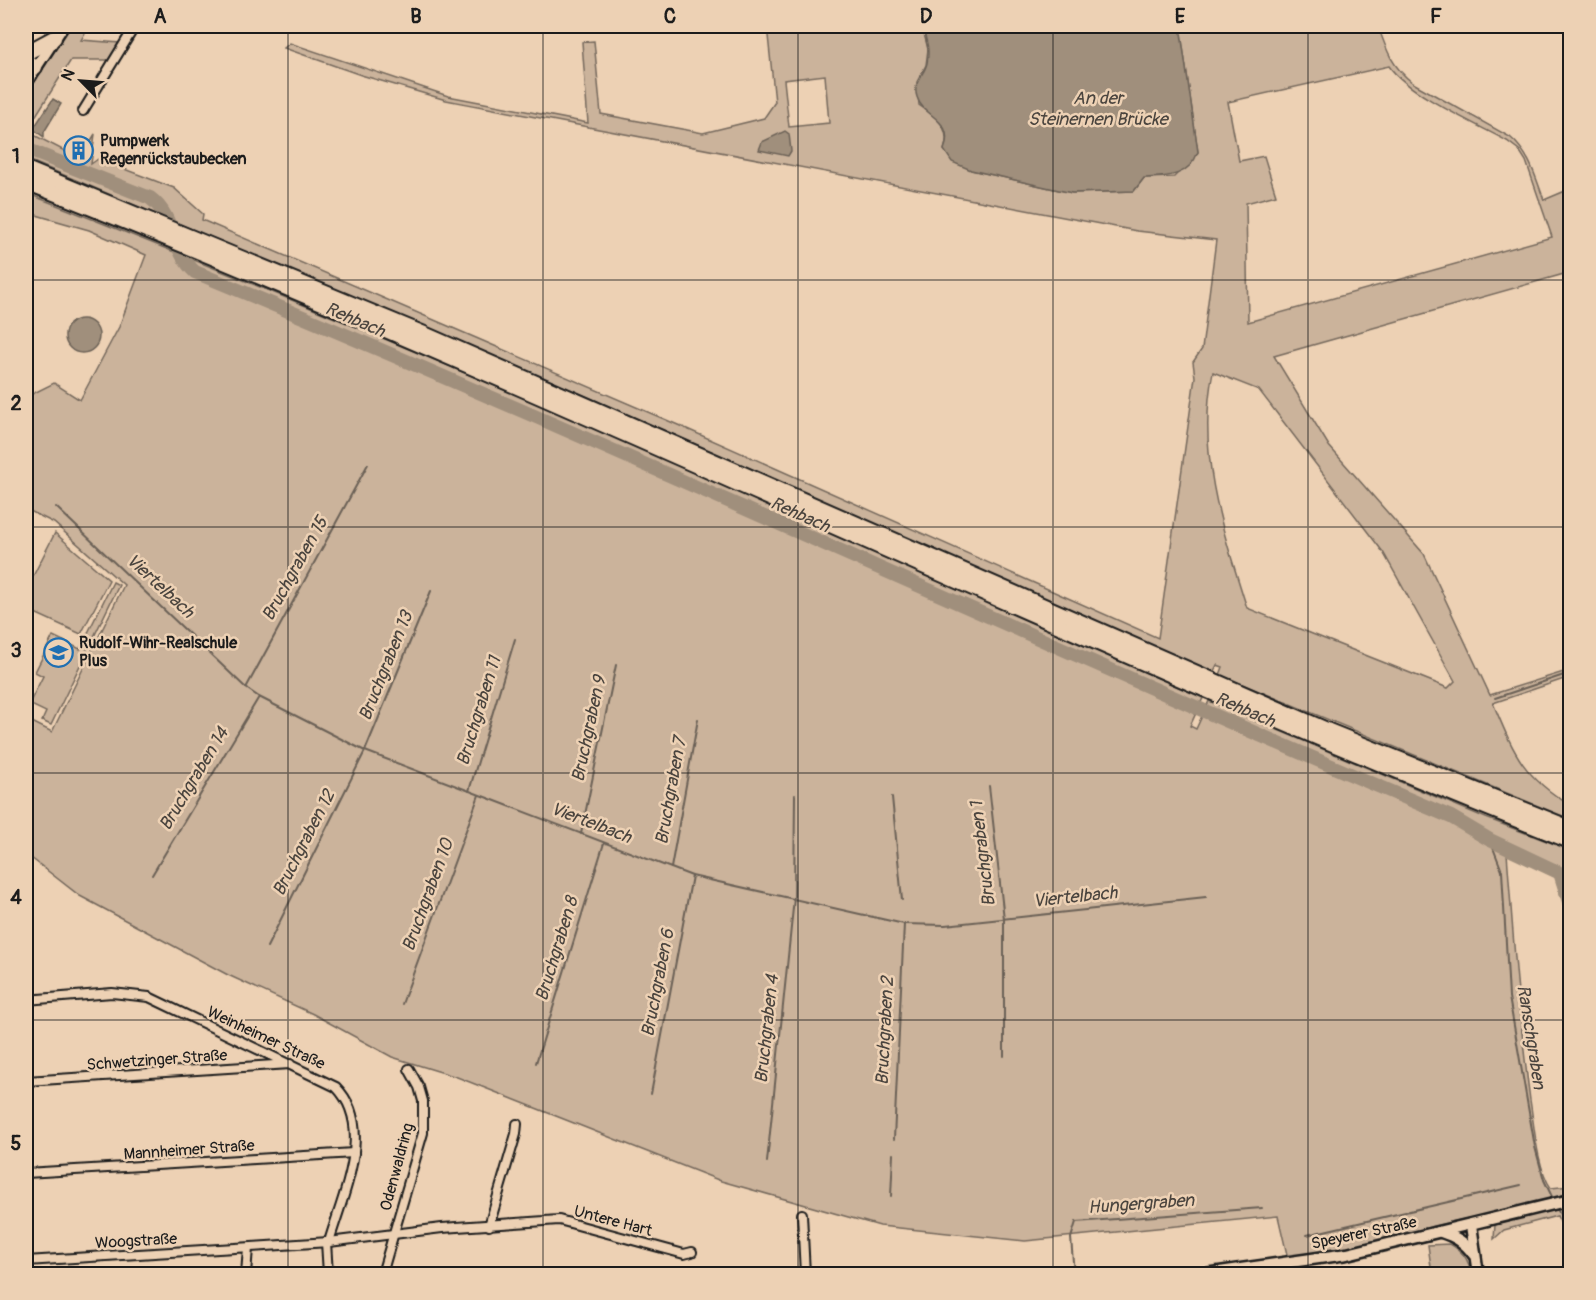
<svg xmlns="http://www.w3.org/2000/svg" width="1596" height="1300" font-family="Pangolin,sans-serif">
	<rect width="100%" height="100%" fill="#edd1b4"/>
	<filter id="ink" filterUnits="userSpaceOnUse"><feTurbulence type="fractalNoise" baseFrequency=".0167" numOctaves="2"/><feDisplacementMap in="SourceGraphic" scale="12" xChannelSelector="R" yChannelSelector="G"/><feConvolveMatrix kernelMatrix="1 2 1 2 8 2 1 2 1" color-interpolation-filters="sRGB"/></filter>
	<g filter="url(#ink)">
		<g fill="#cbb39b" stroke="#74685c" stroke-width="1.5" fill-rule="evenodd">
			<path d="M69 26H89L81 40 120 43 110 60H71L26 131 80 159 95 134 91 164 98 159 174 188 203 214 202 220 678 425 1158 638 1195 377 1193 362 1202 349 1216 240 1137 231 446 100 361 75 284 48 290 43 448 96 588 123 582 42 594 41 601 114 703 133 764 118 775 102 767 26H893L895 29 922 26 928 49 926 65 917 82 919 105C936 116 952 129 944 150L971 170 1072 193 1134 191 1144 178 1174 177 1198 152 1180 26H1378C1386 49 1392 67 1413 83L1510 137C1530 154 1535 176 1544 200L1570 189V291L1564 274 1274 356 1329 446 1424 554 1490 695 1570 670V677L1493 703C1514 753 1522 776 1570 805V819L1220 675 1223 667 1217 665 1213 673 581 394 26 159V94ZM1389 66C1408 94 1476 124 1507 141L1519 150 1526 161 1552 237 1248 322 1246 203 1276 195 1264 156 1239 161 1228 102ZM825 75 829 123 789 127 784 80ZM1213 372 1259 390 1383 552 1455 681 1448 688 1247 608C1223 532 1196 453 1213 372Z"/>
			<path d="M26 193C423 348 813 524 1203 698L1190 726 1196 729 1209 701 1486 818 1570 850V880L1507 853C1513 936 1519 1017 1530 1100 1534 1124 1537 1168 1551 1188L1570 1186V1196L1433 1226 1367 1246 1288 1259 1278 1216 1025 1241 880 1226 721 1181 457 1077 392 1057 313 1014 228 975 80 896 26 854V719L52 732 124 585 54 523 26 509V397L54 383 80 400 119 327 146 255 89 230 29 213 26 219Z"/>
			<polygon points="55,533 109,580 81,634 26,609 26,590"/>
			<polygon points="113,582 119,585 51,725 42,721 46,712 29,704 43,676 35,672 53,636 80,649"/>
			<polygon points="1570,1204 1570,1241 1557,1216 1504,1230 1494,1239 1495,1225 1534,1212"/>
			<path d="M1450 1244C1463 1251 1469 1260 1471 1274H1432L1428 1245Z"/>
		</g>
		<g fill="#a08f7c" stroke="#6b6156" stroke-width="1.5">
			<path d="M922 26H1180L1198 152C1189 177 1167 177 1144 178L1134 191 1072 193 971 170 952 162 944 150C956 119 923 118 917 97 912 82 924 76 927 63 930 49 926 39 922 26Z"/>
			<polygon points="53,99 61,104 44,132 44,137 33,129"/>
			<polygon points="785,131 789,134 791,151 788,156 759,150 762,142"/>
			<circle cx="82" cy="336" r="17"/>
		</g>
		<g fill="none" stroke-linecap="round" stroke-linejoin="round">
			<g stroke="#6b6156" stroke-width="2">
				<polyline points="56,507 246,688 259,697 365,751 692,876 904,924 945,925 1206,897"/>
				<polyline points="246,688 368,464"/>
				<polyline points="1495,698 1570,673"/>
				<polyline points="989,786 1004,919 1004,1056"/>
				<polyline points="469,791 515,639"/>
				<polyline points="892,797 902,900"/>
				<polyline points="581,834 616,665"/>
				<polyline points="1490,840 1502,871 1509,997 1535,1147 1544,1180 1554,1201"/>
				<polyline points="671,868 698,719"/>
				<polyline points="152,875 259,697"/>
				<polyline points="267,947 365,751 431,591"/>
				<polyline points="402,1004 479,795"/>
				<polyline points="536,1063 604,843"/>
				<polyline points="651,1094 692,876"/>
				<polyline points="894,1139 904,924"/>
				<polyline points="767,1162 794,898 795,795"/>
				<polyline points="891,1196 893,1154"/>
				<polyline points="1556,1207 1570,1233"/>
				<polyline points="1307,1235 1521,1185"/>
				<polyline points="1074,1274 1071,1238 1076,1222 1262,1208"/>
			</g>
			<path stroke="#a08f7c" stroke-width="14" d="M26 149 150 198C175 216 172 252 195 272 617 446 1031 640 1451 817L1490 840 1560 873 1570 905"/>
			<defs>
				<g id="street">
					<polyline points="83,111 135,26"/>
					<path d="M26 1000 112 993 149 997 336 1087C376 1127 342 1196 329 1242"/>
					<polyline points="26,1081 290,1064"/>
					<polyline points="26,1173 354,1153"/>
					<polyline points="802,1214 805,1274"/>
					<polyline points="489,1226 516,1134 517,1124"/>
					<polyline points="326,1242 328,1274"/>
					<polyline points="26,1261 329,1242 442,1228 559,1220 684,1254 692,1252"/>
					<polyline points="246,1274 248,1248"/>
					<polyline points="382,1274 423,1133 423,1101 419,1087 409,1069"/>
				</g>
				<g id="secondary">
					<polyline points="26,83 63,26"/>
					<polyline points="1471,1225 1478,1274"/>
					<path d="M1441 1232C1456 1237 1465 1242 1474 1255"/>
					<polyline points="1205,1274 1347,1254 1570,1200"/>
				</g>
				<g id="highway">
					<polyline points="26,53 54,38"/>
					<polyline points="26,61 35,67"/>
					<polyline points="26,73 29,76"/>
					<polyline points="26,169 422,333 1329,731 1570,828"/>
					<path d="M26 182C547 386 1050 635 1570 841"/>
				</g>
			</defs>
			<use href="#street" stroke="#1c1c1c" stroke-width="12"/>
			<use href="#secondary" stroke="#1c1c1c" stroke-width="15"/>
			<use href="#highway" stroke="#1c1c1c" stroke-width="18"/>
			<use href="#street" stroke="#edd1b4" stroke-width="8"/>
			<use href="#secondary" stroke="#edd1b4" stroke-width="10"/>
			<use href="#highway" stroke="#edd1b4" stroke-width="14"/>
		</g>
	</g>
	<path fill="none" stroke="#1c1c1c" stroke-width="1.5" stroke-opacity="0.55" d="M288 26V1274M543 26V1274M798 26V1274M1053 26V1274M1308 26V1274M26 280H1570M26 527H1570M26 773H1570M26 1020H1570"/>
	<defs>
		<symbol id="building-ring" viewBox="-11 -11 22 22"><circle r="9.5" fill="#edd1b4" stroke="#1f6fb2" stroke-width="1.5"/><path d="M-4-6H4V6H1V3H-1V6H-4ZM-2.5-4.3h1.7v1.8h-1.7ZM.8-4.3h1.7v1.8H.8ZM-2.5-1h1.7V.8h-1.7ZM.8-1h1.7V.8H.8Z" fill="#1f6fb2"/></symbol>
		<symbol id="school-ring" viewBox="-11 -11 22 22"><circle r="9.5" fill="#edd1b4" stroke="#1f6fb2" stroke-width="1.5"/><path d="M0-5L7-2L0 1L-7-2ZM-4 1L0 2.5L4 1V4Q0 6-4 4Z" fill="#1f6fb2"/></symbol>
	</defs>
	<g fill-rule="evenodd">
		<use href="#building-ring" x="62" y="134" width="33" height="33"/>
		<use href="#school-ring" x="42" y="636" width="33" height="33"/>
	</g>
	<g text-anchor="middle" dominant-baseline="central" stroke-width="5" stroke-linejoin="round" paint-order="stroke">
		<g font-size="16" font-weight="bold" fill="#1c1c1c" stroke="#edd1b4" text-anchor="start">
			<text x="100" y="141">Pumpwerk<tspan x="100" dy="18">Regenrückstaubecken</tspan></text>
			<text x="79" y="643">Rudolf-Wihr-Realschule<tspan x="79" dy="18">Plus</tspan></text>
		</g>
		<g font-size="16" fill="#1c1c1c" stroke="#edd1b4">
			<text transform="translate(266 1038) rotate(25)">Weinheimer Straße</text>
			<text transform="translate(157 1060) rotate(-4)">Schwetzinger Straße</text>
			<text transform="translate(189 1150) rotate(-4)">Mannheimer Straße</text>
			<text transform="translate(397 1167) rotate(-75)">Odenwaldring</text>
			<text transform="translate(613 1221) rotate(15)">Untere Hart</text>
			<text transform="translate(1364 1233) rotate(-12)">Speyerer Straße</text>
			<text transform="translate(136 1241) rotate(-3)">Woogstraße</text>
		</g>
		<g font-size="18" font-style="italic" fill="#4a443e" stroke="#edd1b4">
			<text x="1098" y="98">An der<tspan x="1098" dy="21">Steinernen Brücke</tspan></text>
			<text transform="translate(355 320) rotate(23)">Rehbach</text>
			<text transform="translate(800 515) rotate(24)">Rehbach</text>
			<text transform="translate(295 569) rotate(-61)">Bruchgraben 15</text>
			<text transform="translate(160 586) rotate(43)">Viertelbach</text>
			<text transform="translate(386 666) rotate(-68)">Bruchgraben 13</text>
			<text transform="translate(1245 710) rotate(23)">Rehbach</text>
			<text transform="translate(479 711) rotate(-73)">Bruchgraben 11</text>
			<text transform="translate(589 729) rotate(-78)">Bruchgraben 9</text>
			<text transform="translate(194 779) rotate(-59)">Bruchgraben 14</text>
			<text transform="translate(671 791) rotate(-80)">Bruchgraben 7</text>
			<text transform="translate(591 823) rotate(21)">Viertelbach</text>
			<text transform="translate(304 843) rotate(-63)">Bruchgraben 12</text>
			<text transform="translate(983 854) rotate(-97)">Bruchgraben 1</text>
			<text transform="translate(428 895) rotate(-70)">Bruchgraben 10</text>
			<text transform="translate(1075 897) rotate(-6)">Viertelbach</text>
			<text transform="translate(557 949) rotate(-73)">Bruchgraben 8</text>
			<text transform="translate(658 983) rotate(-79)">Bruchgraben 6</text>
			<text transform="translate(767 1029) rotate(-84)">Bruchgraben 4</text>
			<text transform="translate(885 1031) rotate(-87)">Bruchgraben 2</text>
			<text transform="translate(1531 1037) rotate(81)">Ranschgraben</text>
			<text transform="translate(1141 1204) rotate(-4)">Hungergraben</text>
		</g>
	</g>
	<rect width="1596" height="1300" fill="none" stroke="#edd1b4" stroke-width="66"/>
	<g transform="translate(81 81) rotate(295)" stroke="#edd1b4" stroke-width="4.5" paint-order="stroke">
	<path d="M0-4.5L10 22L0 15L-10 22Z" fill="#1c1c1c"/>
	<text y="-9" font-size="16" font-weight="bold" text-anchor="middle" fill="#1c1c1c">N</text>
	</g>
	<rect x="33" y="33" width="1530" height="1234" fill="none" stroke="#1c1c1c" stroke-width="2"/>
	<g font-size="20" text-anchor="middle" font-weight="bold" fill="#1c1c1c">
		<text x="160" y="23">A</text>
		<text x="416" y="23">B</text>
		<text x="670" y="23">C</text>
		<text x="926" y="23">D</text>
		<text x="1180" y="23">E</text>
		<text x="1436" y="23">F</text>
		<text x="16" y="163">1</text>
		<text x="16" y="410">2</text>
		<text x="16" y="657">3</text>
		<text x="16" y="904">4</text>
		<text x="16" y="1150">5</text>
	</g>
</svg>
